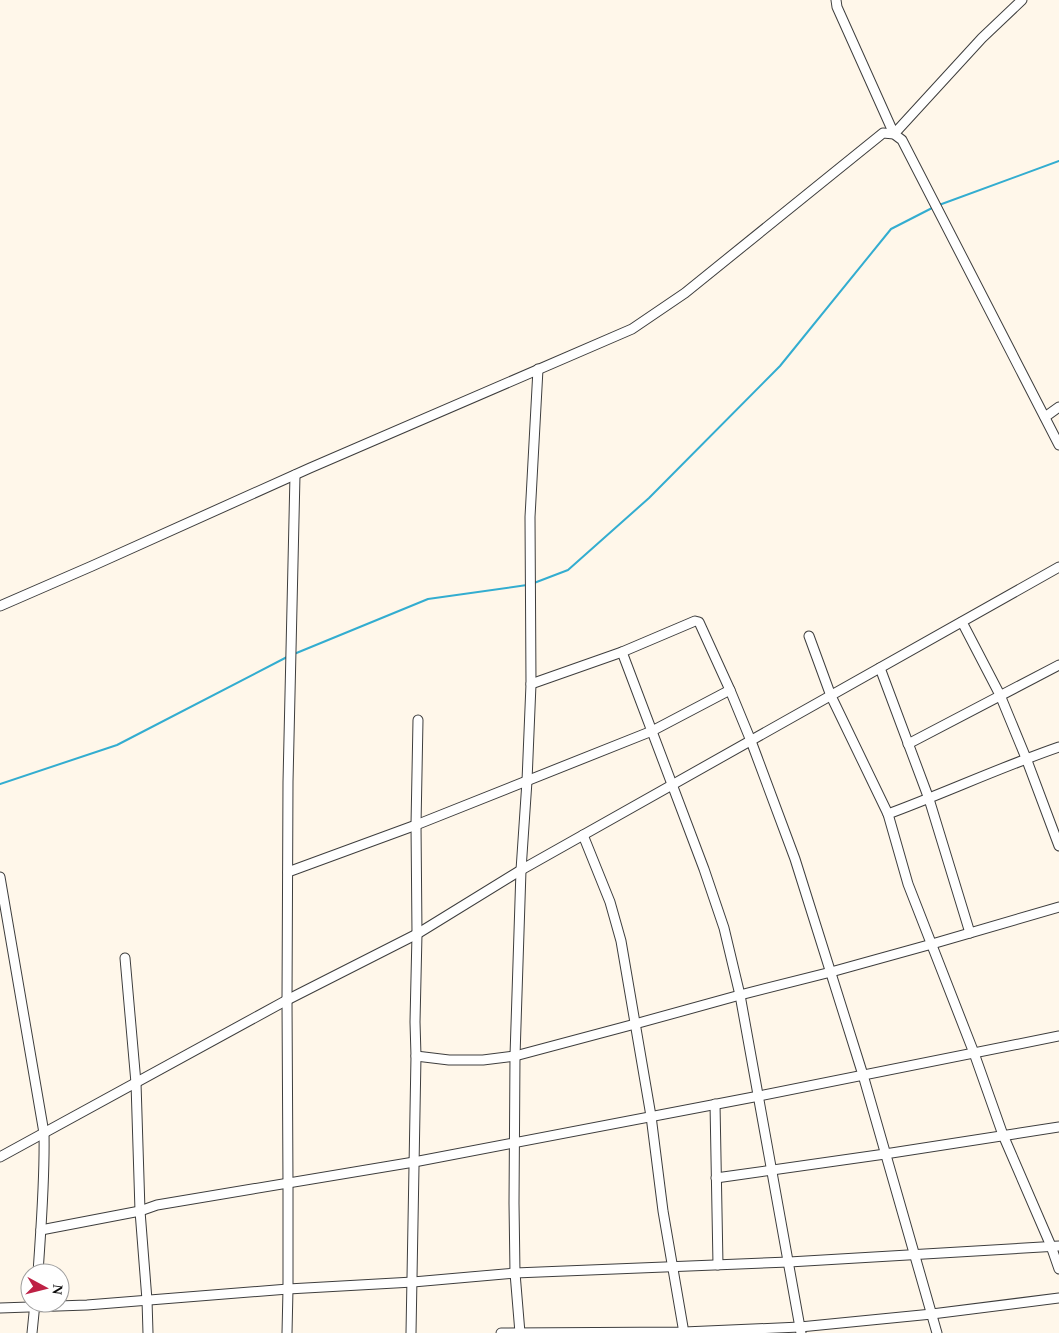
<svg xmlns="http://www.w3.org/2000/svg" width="1059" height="1333" font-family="Georgia,serif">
	<rect width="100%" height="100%" fill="#fff7ea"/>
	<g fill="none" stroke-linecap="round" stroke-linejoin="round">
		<g stroke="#33add0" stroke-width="2">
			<polyline points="939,205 1059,161"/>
			<polyline points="534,583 568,570 649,498 780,366 891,229 934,207"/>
			<polyline points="294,654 428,599 527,585"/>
			<polyline points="0,784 117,745 287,657"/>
		</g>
		<defs>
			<g id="minor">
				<polyline points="836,0 837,7 894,134 982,38 1022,0"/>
				<polyline points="1045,417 1059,407"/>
				<polyline points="0,606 92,566 310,468 632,329 685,293 883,133 894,134 902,140 1059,445"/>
				<polyline points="962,622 1000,695 1026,758 1059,846"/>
				<polyline points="809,636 831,696 888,814 908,884 974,1053 1003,1135 1051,1246 1059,1269"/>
				<polyline points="622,652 704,869 724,928 740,995 801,1333"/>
				<polyline points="880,668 929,799 970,933"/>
				<polyline points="531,684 622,652 695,621 699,622 730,690 751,741 795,859 863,1075 937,1333"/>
				<polyline points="908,744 1059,665"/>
				<path d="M888 814C945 793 1001 767 1059 747"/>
				<polyline points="583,835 610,902 621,941 651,1116 663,1211 684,1333"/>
				<polyline points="288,872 416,825 652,731 730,690"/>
				<path d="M0 877 44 1133C45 1180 41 1226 38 1273"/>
				<polyline points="125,958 136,1083 140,1211 147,1300 148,1333"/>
				<polyline points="416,1056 449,1060 483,1060 515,1056 635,1024 740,995 831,972 932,944 1059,907"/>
				<polyline points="715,1104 718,1265"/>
				<polyline points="0,1157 287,1000 417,934 521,870 1059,567"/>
				<polyline points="716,1178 885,1154 1059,1127"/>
				<polyline points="41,1230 140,1211 157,1205 414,1162 759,1096 1059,1036"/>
				<polyline points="0,1308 87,1305 288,1289 413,1282 515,1273 789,1262 1059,1246"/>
				<polyline points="32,1333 35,1303"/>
				<polyline points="287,1333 288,1289 288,1183 287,1000 288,782 295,475"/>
				<polyline points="411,1333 416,1056 415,1022 417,934 416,825 418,720"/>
				<polyline points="501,1333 684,1332 800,1327 932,1314 1059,1298"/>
				<polyline points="520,1333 515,1273 514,1203 515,1056 521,870 527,781 531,684 530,517 538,369"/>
			</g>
		</defs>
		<use href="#minor" stroke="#3e3e3e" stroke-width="11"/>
		<use href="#minor" stroke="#fff" stroke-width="9"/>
	</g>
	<g transform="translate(45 1288) rotate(97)"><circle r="24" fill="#ffffff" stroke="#9d9d9d"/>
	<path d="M0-4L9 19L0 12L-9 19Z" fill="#be2145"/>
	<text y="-8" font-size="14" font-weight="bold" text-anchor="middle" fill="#0b0b0b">N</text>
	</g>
</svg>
